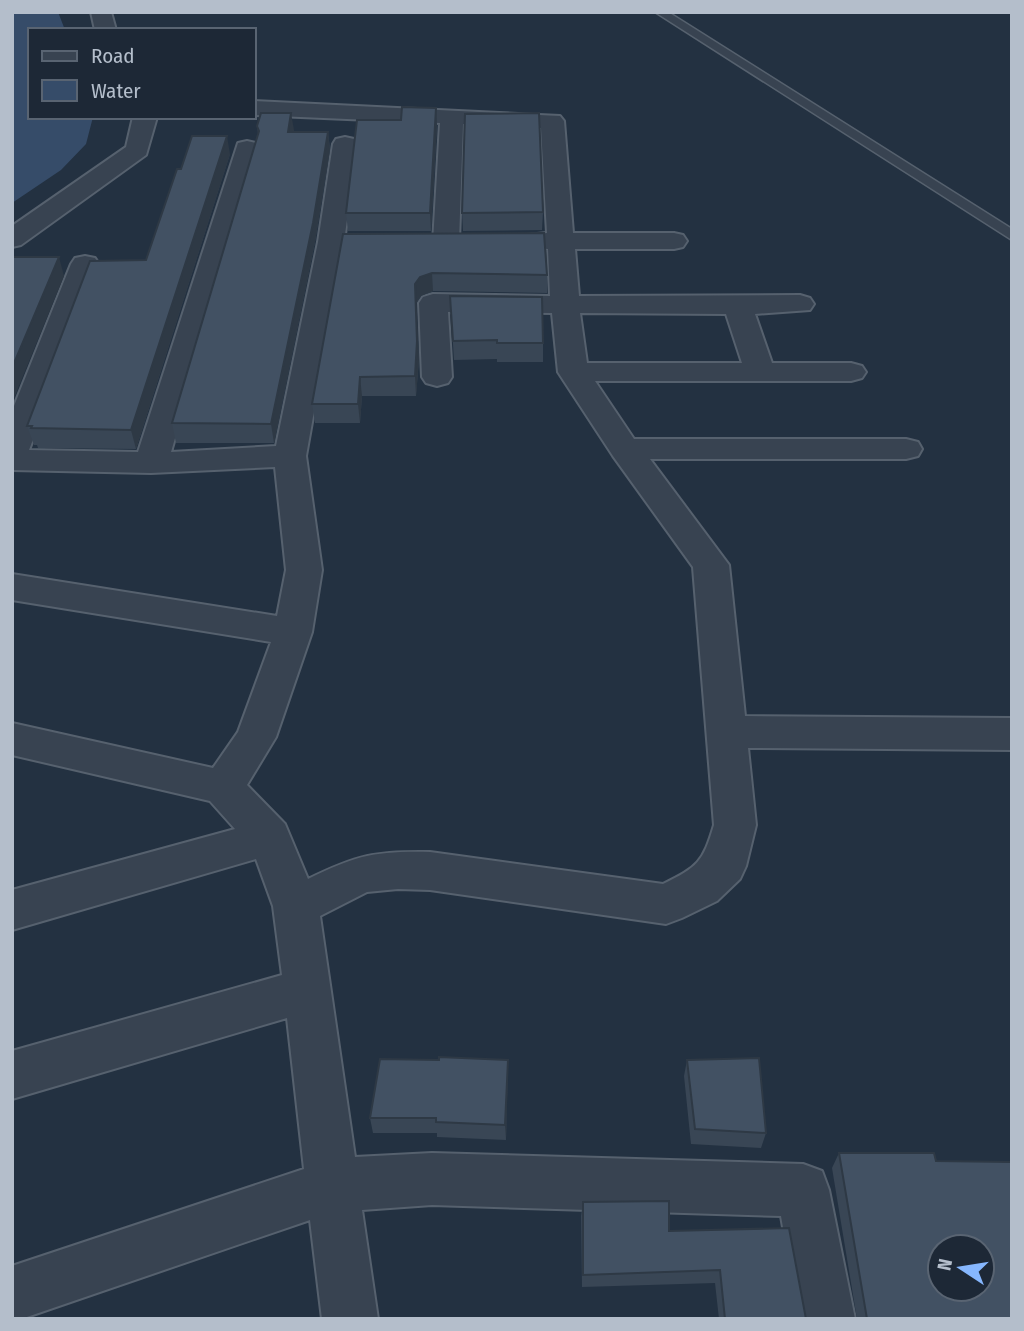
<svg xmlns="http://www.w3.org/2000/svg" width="1024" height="1331" font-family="'Fira Sans Condensed',sans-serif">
	<rect width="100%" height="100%" fill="#233141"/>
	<polygon fill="#364c69" points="12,12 58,12 65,30 30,30 30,117 93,117 86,144 61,170 12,203"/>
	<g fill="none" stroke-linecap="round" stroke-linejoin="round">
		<defs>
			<polygon id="service" points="655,12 668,12 1012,229 1012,240"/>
			<g id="minor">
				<polygon points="91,12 111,12 116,30 95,30"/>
				<path d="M254 101 560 116 564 121 573 233H674L683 235 687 241 683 247 674 249H575L579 296 800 295 810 298 814 304 810 310 755 314 772 363H851L862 366 866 372 862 378 851 381H595L634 439H906L918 442 922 449 918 456 906 459H650L729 565 745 716 1012 718V750L748 748 756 825 746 866 740 879 717 901 682 918 666 924 430 890 398 889 367 892 320 916 355 1157 432 1153 803 1164 822 1171 829 1190 855 1319H799L781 1216 432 1205 362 1210 378 1319H322L310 1220 21 1319H12V1266L304 1169 287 1018 12 1099V1051L282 975 273 906 256 859 12 930V890L235 829 210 801 12 755V723L213 768 238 732 271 642 12 600V574L277 616 286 570 275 467 151 473 12 470V411L71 264 75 258 85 256 95 258 99 264 29 450 138 452 238 143 247 141 256 143 259 148 171 452 276 446 318 242 333 144 336 139 345 137 354 139 357 144 344 242 306 456 322 570 312 632 276 737 247 785 285 824 308 879C357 855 375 851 430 852L663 884C698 867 703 862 714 825L693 567 613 456 558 372 552 313 448 312 452 377 448 383 437 386 426 383 422 377 419 303 423 297 433 294 550 296 548 249 527 247 523 241 527 235 547 233 541 128 463 124 459 242 456 248 446 250 436 248 433 242 440 123 254 115ZM580 313 726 314 742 363H587Z"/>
				<polygon points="133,117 157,117 146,155 21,245 12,247 12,226 126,147"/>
			</g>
		</defs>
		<use href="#service" stroke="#56616e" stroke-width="3"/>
		<use href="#minor" stroke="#56616e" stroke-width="4"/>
		<use href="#service" fill="#384351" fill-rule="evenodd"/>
		<use href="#minor" fill="#384351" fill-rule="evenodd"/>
	</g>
	<g fill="#394655">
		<polygon points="436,108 437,126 431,231 348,231 346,213 401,120"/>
		<polygon points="257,126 294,130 293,132 328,132 330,149 315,242 274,443 176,443 172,423 258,134"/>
		<polygon points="230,154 136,449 38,448 37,445 34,445 27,426 146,260 181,169"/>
		<polygon points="543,212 542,230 463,231 462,213"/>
		<polygon points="343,234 547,275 547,293 433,291 421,296 416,303 419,360 416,396 362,396 360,423 315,423 312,404"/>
		<polygon points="450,296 543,343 543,362 497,362 497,359 454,360"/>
		<polygon points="439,1060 508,1060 506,1140 437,1137 437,1133 373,1133 370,1118"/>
		<polygon points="687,1060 766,1133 761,1148 691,1144 684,1076"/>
		<polygon points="839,1153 936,1161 1012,1319 857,1319 832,1168"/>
		<polygon points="583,1202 669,1231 806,1319 719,1319 715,1283 582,1287 581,1216"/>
	</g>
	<g fill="#2e3945">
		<polygon points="436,108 437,126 431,231 430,213"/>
		<polygon points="291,113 294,130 291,150 288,132"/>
		<polygon points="328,132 330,149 315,242 274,443 271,424"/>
		<polygon points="227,136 230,154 136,449 131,430"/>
		<polygon points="59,257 64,276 12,403 12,368"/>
		<polygon points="432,273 433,291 421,296 416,303 419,360 416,396 415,376 415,284 420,277"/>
		<polygon points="360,377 362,396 360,423 358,404"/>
		<polygon points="508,1060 508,1076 506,1140 505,1125"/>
	</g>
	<g fill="#425163" stroke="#2e3945" stroke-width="2" fill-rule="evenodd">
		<polygon points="402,107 436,108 430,213 346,213 357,120 401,120"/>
		<polygon points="261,113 291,113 288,132 328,132 313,223 271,424 172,423 259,131 257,126"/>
		<polygon points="539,113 543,212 462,213 465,114"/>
		<polygon points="192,136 227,136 131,430 31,428 32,426 27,426 90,261 146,260 177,169 181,169"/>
		<polygon points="544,233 547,275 432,273 420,277 415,284 417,341 415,376 360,377 358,404 312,404 343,234"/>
		<polygon points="12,257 59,257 12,368"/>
		<polygon points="450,296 542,297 543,343 497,343 497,340 453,341"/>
		<polygon points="439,1057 508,1060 505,1125 436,1122 436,1118 370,1118 380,1059 439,1060"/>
		<polygon points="759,1058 766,1133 695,1129 687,1060"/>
		<path d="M839 1153H934L936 1161 1012 1162V1319H867ZM940 1247H982V1289H940Z"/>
		<polygon points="669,1201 669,1231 789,1228 806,1319 725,1319 720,1270 583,1275 583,1202"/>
	</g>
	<rect width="1024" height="1331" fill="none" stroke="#b4becb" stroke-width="28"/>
	<rect x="28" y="28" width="228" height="91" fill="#1d2836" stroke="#596472" stroke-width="2"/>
	<rect x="42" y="51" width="35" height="10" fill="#384351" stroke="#596472" stroke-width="2"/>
	<text x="91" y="63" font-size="21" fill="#b4becb">Road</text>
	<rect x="42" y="80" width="35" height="21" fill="#364c69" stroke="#596472" stroke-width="2"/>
	<text x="91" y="98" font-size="21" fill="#b4becb">Water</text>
	<g transform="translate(961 1268) rotate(282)"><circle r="33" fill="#1d2836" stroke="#596472" stroke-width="2"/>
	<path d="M0-5L12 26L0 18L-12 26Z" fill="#86b7fe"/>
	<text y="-10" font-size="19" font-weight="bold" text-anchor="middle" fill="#b4becb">N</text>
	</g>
</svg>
